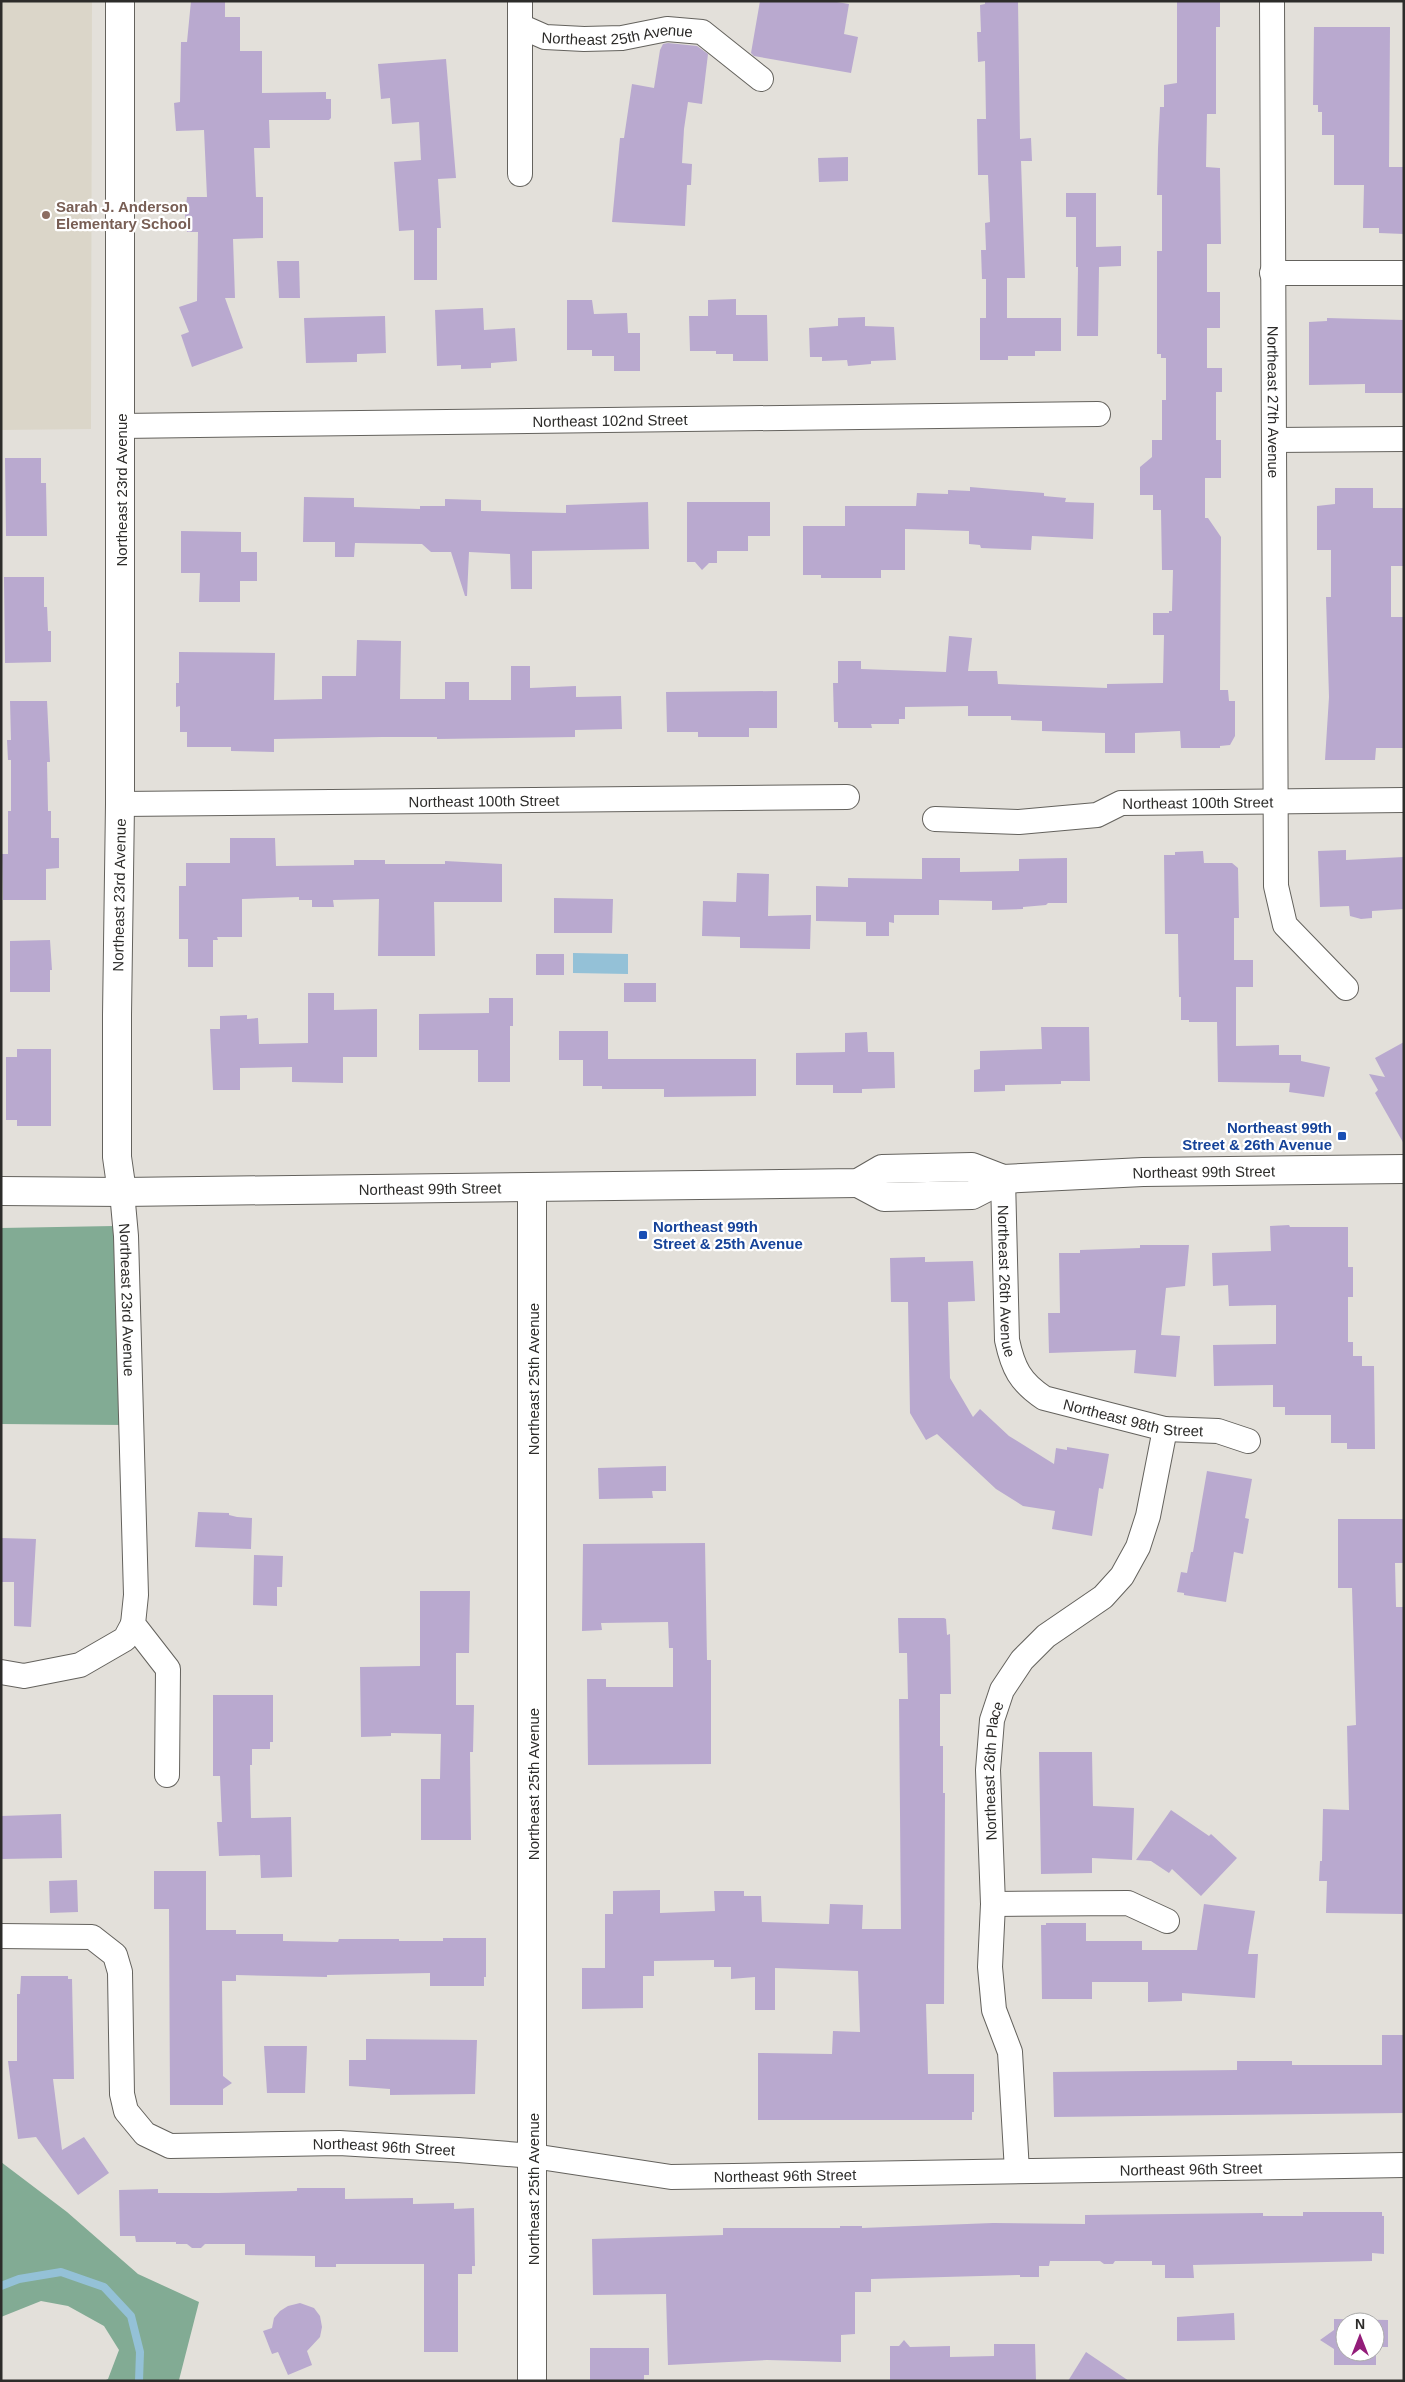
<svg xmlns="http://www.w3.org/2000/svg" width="1405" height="2382" font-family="Arial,sans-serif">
	<rect width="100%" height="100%" fill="#e3e0da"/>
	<polygon fill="#dbd6c9" points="1,1 92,1 91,429 1,430"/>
	<g fill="#82ab94">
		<polygon points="114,1226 126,1425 1,1424 1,1228"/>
		<polygon points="1,2162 67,2212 138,2274 199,2302 179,2380 104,2381 108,2379 119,2350 104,2326 68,2306 41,2301 1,2317"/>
	</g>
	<polygon fill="#94c1d7" points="573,953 628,954 628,974 573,973"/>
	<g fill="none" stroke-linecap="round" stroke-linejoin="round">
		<polyline stroke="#94c1d7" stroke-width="8" points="1,2286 19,2279 61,2272 104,2287 131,2316 140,2352 139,2381"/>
	</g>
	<g fill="#b9a9cf" fill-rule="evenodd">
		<polygon points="191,1 225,1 225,17 240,17 240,51 262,51 262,93 326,92 326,99 331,99 331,118 329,120 269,120 270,148 254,148 256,197 263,197 263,238 233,239 235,298 225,298 243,348 192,367 181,335 189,332 179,307 197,301 198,232 187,232 185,214 187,197 207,197 204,130 176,131 174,103 180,102 181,42 187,42"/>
		<polygon points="760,1 831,1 849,4 844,34 858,37 851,73 754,56 751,53"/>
		<polygon points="985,1 1018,1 1020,139 1031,138 1032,161 1021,161 1025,278 1007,278 1007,318 1061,318 1061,351 1035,351 1035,356 1008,356 1008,360 980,360 980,318 986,318 986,279 982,279 981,250 986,250 985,223 990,222 988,175 978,175 977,119 986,119 985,61 978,62 977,32 981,32 980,5 985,4"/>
		<polygon points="1177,1 1220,1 1220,27 1216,27 1216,114 1207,114 1206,167 1220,168 1221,244 1207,244 1207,292 1220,292 1220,328 1207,328 1207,368 1222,368 1222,392 1216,392 1216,440 1221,440 1221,478 1205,478 1205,518 1208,518 1221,537 1220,690 1228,690 1229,701 1235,701 1235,736 1230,745 1220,746 1220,748 1181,748 1180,731 1135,733 1135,753 1105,753 1105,733 1042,731 1042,721 1011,720 1011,716 968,716 968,706 905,707 905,719 899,719 899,724 871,724 872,728 838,728 838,722 834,722 833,683 838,683 838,661 861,661 861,669 946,672 949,636 972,638 968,671 997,671 998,684 1107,688 1107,684 1163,683 1164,635 1153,635 1153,613 1169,613 1169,611 1172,611 1173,570 1162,570 1161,510 1153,510 1153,495 1140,495 1140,467 1152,457 1152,440 1162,440 1162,400 1166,400 1166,358 1161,358 1161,354 1157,354 1157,251 1162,251 1162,195 1157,195 1158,148 1160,107 1164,107 1164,85 1177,83"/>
		<polygon points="1314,27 1390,27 1389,167 1404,167 1404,234 1379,233 1379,228 1363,228 1364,185 1334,185 1334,135 1322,135 1322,112 1318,112 1318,105 1313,105"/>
		<polygon points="668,43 697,46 708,54 702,104 688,102 684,129 682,163 692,164 691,185 687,185 685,226 612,222 620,138 624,138 632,84 654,88 660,50 663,44"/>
		<polygon points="446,59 456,178 438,179 441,228 437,228 437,280 414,280 414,230 399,231 394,162 421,160 419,122 392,124 390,98 381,99 378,64"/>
		<polygon points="848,157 848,181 819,182 818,158"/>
		<polygon points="1066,193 1096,193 1096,247 1121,246 1121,266 1099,267 1098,336 1077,336 1078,267 1076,267 1076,217 1066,217"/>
		<polygon points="277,261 299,261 300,298 279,298"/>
		<polygon points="736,299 736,315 767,315 768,361 733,361 733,354 716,354 716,351 690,351 689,316 708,316 708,300"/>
		<polygon points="567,300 592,300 594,314 627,313 628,333 640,333 640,371 614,371 614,356 592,356 592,350 567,350"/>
		<polygon points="483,308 484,330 515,328 517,361 491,363 491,368 461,369 461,365 437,366 435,310"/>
		<polygon points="385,316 386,353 357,354 357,362 306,363 304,318"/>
		<polygon points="865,317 865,326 894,327 896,360 871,361 871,364 848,366 847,360 822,361 822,357 810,357 809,328 838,326 838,318"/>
		<polygon points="1327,318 1404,320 1404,393 1365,393 1365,384 1309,385 1309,322 1327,321"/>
		<polygon points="5,458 41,458 41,483 46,483 47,536 6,536"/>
		<polygon points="970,487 1044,493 1044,496 1066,498 1065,502 1094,503 1093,539 1032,536 1031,550 981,548 980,545 969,544 969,531 905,529 905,570 881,570 881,578 821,578 821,575 803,575 803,526 845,526 845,506 916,506 917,493 948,494 948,490 970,491"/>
		<polygon points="1335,488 1373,488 1373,508 1404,508 1404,566 1391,566 1391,617 1404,617 1404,748 1376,748 1375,760 1325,760 1329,697 1326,597 1331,597 1331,550 1317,550 1317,506 1335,504"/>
		<polygon points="304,497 354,498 354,507 420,509 420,506 445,506 445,499 481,500 481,511 566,513 566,505 648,502 649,549 532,551 532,589 511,589 510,554 469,552 467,596 465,596 451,552 431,552 422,544 355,543 354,557 335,557 335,542 303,542"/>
		<polygon points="687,502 770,502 770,536 748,536 748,551 717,551 717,563 709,563 702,570 695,562 687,562"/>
		<polygon points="181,531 241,532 241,552 257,552 257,581 240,581 240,602 199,602 200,573 181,573"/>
		<polygon points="4,577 44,577 44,607 47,607 48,631 51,631 51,662 5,663"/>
		<polygon points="357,640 401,641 400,699 445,699 445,682 469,682 469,700 511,700 511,666 530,666 530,688 576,686 576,697 621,696 622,729 575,730 575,737 437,739 437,737 382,737 274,739 274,752 231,751 231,747 187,747 187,732 180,732 180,706 176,707 176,683 179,683 179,652 275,653 274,700 322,699 322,676 356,676"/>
		<polygon points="777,691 777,728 749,728 749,737 698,737 698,732 667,732 666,692"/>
		<polygon points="10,701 47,701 50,762 47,762 48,811 51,811 51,838 59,838 59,868 46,869 46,900 3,900 2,854 8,854 8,811 11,811 11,760 8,760 7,740 11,740"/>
		<polygon points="230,838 275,838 276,866 354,865 354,860 385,860 385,864 445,864 445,861 502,864 502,902 434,902 435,956 378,956 379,899 333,900 334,907 312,907 312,900 299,900 299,897 242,899 242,937 217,937 218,940 213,940 213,967 188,967 188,939 179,939 179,886 186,886 186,863 230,863"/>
		<polygon points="1346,850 1346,860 1404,857 1404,909 1372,911 1372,918 1361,919 1350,916 1349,906 1320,907 1318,851"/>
		<polygon points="1203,851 1204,863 1232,863 1238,868 1239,918 1234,918 1234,960 1253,960 1253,987 1236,987 1236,1046 1279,1045 1279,1055 1301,1055 1301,1061 1330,1067 1324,1097 1289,1092 1290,1083 1218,1082 1217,1022 1189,1022 1189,1020 1181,1020 1181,997 1179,997 1178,934 1165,934 1164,855 1175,855 1175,852"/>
		<polygon points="922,858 960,858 960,872 1019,871 1019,859 1067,858 1067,903 1048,903 1046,905 1023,907 1023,909 992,910 992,901 939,900 939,915 894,915 894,923 889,922 889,936 866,936 866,922 816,921 816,886 848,887 848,878 922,879"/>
		<polygon points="737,873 769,874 768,916 811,915 810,949 740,948 740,937 702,936 703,901 736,902"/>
		<polygon points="554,898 613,899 612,933 554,933"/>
		<polygon points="50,940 52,970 50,970 50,992 10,992 10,941"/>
		<rect x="536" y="954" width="28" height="21"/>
		<rect x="624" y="983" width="32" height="19"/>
		<polygon points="308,993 334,993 334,1010 377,1009 377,1057 343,1057 343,1083 292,1082 292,1067 240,1068 240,1090 213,1090 210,1029 220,1029 220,1016 247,1015 247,1019 258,1018 259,1044 308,1043"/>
		<polygon points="489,998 513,998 513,1026 510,1026 510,1082 478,1082 478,1050 419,1050 419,1014 489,1013"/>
		<polygon points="1041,1027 1089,1027 1090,1081 1061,1081 1061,1084 1005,1085 1005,1091 974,1092 974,1070 980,1069 980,1051 1042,1049"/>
		<polygon points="559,1031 608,1031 608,1059 756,1059 756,1096 664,1097 664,1089 602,1089 602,1086 583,1086 583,1060 559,1060"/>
		<polygon points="867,1032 868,1052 894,1052 895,1088 862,1089 862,1093 833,1093 833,1085 796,1085 796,1053 845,1052 845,1033"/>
		<polygon points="1404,1042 1404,1144 1375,1093 1378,1090 1369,1074 1385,1077 1375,1058"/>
		<polygon points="17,1049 51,1049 51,1126 17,1126 17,1120 6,1120 6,1057 17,1057"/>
		<polygon points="1289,1225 1290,1227 1348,1227 1348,1267 1353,1267 1353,1297 1348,1297 1348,1342 1353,1342 1353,1356 1362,1356 1362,1366 1374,1366 1375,1449 1347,1449 1347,1443 1331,1443 1331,1415 1285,1415 1285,1407 1273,1407 1273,1385 1214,1386 1213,1345 1276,1344 1276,1305 1229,1306 1228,1285 1213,1286 1212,1253 1271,1251 1270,1226"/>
		<polygon points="1140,1245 1189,1245 1185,1286 1166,1288 1161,1335 1180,1336 1176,1377 1134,1373 1136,1350 1049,1353 1048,1313 1060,1313 1059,1253 1080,1253 1080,1250 1140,1248"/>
		<polygon points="925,1257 925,1262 973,1261 975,1301 948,1302 950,1378 973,1417 980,1409 1009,1436 1054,1464 1056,1448 1067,1450 1067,1447 1109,1454 1103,1489 1099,1488 1092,1536 1052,1529 1055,1511 1023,1506 996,1489 937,1434 926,1440 910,1413 908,1302 891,1302 890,1258"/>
		<polygon points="666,1466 666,1491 652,1491 653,1498 599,1499 598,1468"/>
		<polygon points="1207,1471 1252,1479 1245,1518 1249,1519 1243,1554 1234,1552 1226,1602 1184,1595 1184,1593 1177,1592 1181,1572 1187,1573 1191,1552 1193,1552"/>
		<polygon points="198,1512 229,1513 229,1515 237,1517 252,1518 251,1549 195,1547"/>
		<polygon points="1338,1519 1404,1519 1404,1563 1395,1563 1396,1607 1404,1607 1404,1914 1326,1913 1327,1881 1319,1881 1320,1861 1322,1861 1323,1809 1349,1810 1347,1726 1356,1725 1352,1588 1338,1588"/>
		<polygon points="1,1538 36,1539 31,1627 14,1626 14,1582 1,1582"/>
		<polygon points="705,1543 707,1660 711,1660 711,1764 588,1765 587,1679 606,1679 606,1687 673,1687 673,1648 669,1648 668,1622 601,1623 602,1630 582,1631 583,1544"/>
		<polygon points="254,1555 283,1556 282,1587 277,1587 277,1606 253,1605"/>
		<polygon points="420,1591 470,1591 469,1653 456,1653 456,1705 474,1705 473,1752 470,1752 471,1840 421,1840 421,1779 440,1779 441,1734 391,1733 391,1736 361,1737 360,1667 420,1666"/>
		<polygon points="898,1618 944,1618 946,1619 947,1635 950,1634 951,1694 940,1694 940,1746 943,1746 943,1793 945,1793 944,2004 926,2004 928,2074 974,2074 974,2112 972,2112 972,2120 758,2120 758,2053 832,2054 833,2031 860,2032 858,1971 775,1968 775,2010 755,2010 755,1977 731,1979 731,1967 714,1967 714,1960 654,1961 654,1976 643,1976 643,2008 582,2009 582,1968 605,1968 605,1914 613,1914 613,1891 660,1890 660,1913 715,1911 714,1891 744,1891 744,1896 761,1896 762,1922 829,1924 830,1904 863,1905 862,1929 901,1929 899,1699 908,1699 907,1653 899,1653"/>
		<polygon points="213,1695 273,1695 273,1742 270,1742 270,1749 252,1749 252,1765 250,1765 251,1818 291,1817 292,1877 261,1878 260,1855 219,1856 217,1822 222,1822 220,1776 213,1776"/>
		<polygon points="1039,1752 1092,1752 1093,1806 1134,1808 1132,1860 1092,1858 1092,1873 1041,1874"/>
		<polygon points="1171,1810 1209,1836 1211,1834 1237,1858 1201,1896 1172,1869 1169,1873 1151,1861 1136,1860"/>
		<polygon points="61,1814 62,1858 1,1859 1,1816"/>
		<polygon points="154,1871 206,1871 206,1930 236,1930 236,1934 283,1934 283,1941 338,1942 339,1939 399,1939 399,1941 443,1941 443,1938 486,1938 486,1977 484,1977 484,1986 430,1986 430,1973 327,1975 327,1977 236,1975 236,1981 222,1981 223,2076 232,2083 223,2089 223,2105 170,2105 169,1909 154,1909"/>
		<polygon points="77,1880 78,1912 50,1913 49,1881"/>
		<polygon points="1204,1904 1255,1911 1248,1954 1258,1954 1255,1998 1182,1993 1182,2001 1148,2002 1148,1982 1092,1982 1092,1999 1042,1999 1041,1925 1046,1925 1046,1923 1086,1923 1086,1941 1142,1941 1142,1950 1197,1950"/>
		<polygon points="21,1976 68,1976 68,1979 72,1979 74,2079 53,2079 62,2150 84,2137 109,2173 78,2195 36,2137 18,2139 8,2061 17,2061 17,1994 20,1994"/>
		<polygon points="1382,2035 1404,2035 1404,2113 1054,2117 1053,2072 1237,2070 1237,2061 1292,2061 1292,2065 1382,2065"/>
		<polygon points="366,2039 477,2040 475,2094 390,2095 390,2089 349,2086 349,2060 366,2060"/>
		<polygon points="264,2046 307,2046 305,2093 267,2093"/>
		<polygon points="297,2188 345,2188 345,2199 413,2198 413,2204 454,2203 454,2209 474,2208 475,2266 472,2266 472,2274 458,2274 458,2352 424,2352 424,2264 336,2264 336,2267 315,2267 315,2256 245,2255 245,2244 205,2244 201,2248 192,2248 187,2244 176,2244 176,2242 136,2242 135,2236 120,2236 119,2190 158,2189 158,2193 218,2193 297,2191"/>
		<polygon points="1303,2212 1382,2212 1382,2216 1384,2216 1384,2254 1372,2253 1372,2261 1193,2265 1194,2278 1165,2278 1165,2265 1152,2265 1152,2261 1115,2261 1113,2264 1104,2264 1100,2261 1050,2261 1049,2266 1039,2266 1039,2277 1020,2277 1020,2275 871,2279 871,2292 855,2292 855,2334 841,2335 841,2362 767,2360 668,2365 666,2294 593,2295 592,2239 723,2235 723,2228 840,2228 840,2226 862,2226 862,2228 993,2223 1085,2224 1085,2215 1263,2213 1263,2216 1303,2216"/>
		<polygon points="300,2303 314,2308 320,2316 322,2327 320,2337 307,2351 312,2365 288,2375 278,2352 272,2354 263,2331 272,2328 274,2318 280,2311 288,2306"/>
		<polygon points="1234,2313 1235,2340 1177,2341 1177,2317"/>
		<path d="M1334 2319 1388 2320V2347H1376V2365H1334V2349L1320 2340 1334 2330ZM1345 2322H1375V2352H1345Z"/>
		<polygon points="904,2340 910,2347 950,2346 950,2357 994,2356 994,2344 1035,2344 1036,2381 890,2381 890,2346 899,2346"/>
		<polygon points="590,2348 649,2348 649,2375 644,2375 644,2381 590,2381"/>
		<polygon points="1086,2352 1129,2381 1068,2381"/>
	</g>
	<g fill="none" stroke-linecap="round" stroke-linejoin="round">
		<defs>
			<g id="street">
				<path id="s1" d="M1272 1 1276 886 1285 925 1346 988"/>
				<path id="s2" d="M520 26 545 37 584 39 622 38 667 29 702 32 761 79"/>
				<polyline points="520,174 520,1"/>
				<polyline points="1272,273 1404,273"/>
				<path id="s3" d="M121 426 1098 414"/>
				<polyline points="1274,440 1404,439"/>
				<path id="s4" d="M120 804 847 797"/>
				<path id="s5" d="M935 819 1019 822 1097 815 1121 803 1404 800"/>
				<path id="s6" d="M1003 1179 1007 1340C1013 1368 1020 1382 1044 1398L1165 1429 1218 1431 1248 1441"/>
				<path id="s7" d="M122 1192 126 1236 136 1595 133 1624 168 1669 167 1775"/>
				<polyline points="1,1672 24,1676 80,1665 125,1639 133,1624"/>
				<polyline points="993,1904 1128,1903 1167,1921"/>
				<path id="s8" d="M1 1936 92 1937 115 1955 120 1972 122 2094 126 2111 145 2134 170 2146 339 2143 458 2150 533 2156 671 2177 1404 2165"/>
				<path id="s9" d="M1017 2171 1010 2052 994 2010 990 1967 993 1904 988 1770 992 1720 1002 1690 1022 1660 1046 1636 1103 1597 1122 1576 1138 1547 1148 1516 1165 1429"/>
			</g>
			<g id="secondary">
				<polyline points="120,1 120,804 117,1015 117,1157 122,1192"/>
				<polyline points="858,1183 884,1197 972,1195 1003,1179"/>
				<path id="s10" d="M1 1191 122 1192 858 1183 882 1169 972 1167 1003 1179 1143 1172 1404 1169"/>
				<polyline points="532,2381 532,1187"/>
			</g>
		</defs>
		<use href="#street" stroke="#64625d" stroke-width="26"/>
		<use href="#secondary" stroke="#64625d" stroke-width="30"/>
		<use href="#street" stroke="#fff" stroke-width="24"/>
		<use href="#secondary" stroke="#fff" stroke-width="28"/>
	</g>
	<circle fill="#8d6e63" stroke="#fff" stroke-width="2" cx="46" cy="215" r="5"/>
	<g fill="#1a4fb4" stroke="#fff" stroke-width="2">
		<rect x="1337" y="1131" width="10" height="10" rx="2.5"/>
		<rect x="638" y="1230" width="10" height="10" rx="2.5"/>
	</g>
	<g text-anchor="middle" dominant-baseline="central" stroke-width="4.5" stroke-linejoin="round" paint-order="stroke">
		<g font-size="15" fill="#2d2c2a" stroke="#fff">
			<text stroke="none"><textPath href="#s2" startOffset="100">Northeast 25th Avenue</textPath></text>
			<text stroke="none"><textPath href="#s1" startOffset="401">Northeast 27th Avenue</textPath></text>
			<text stroke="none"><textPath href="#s3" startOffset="489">Northeast 102nd Street</textPath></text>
			<text transform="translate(121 490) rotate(-90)">Northeast 23rd Avenue</text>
			<text stroke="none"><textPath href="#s4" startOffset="364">Northeast 100th Street</textPath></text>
			<text stroke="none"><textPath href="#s5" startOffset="266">Northeast 100th Street</textPath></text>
			<text transform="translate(119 895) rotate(-89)">Northeast 23rd Avenue</text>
			<text stroke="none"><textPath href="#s10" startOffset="1209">Northeast 99th Street</textPath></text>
			<text stroke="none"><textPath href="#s10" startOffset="429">Northeast 99th Street</textPath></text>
			<text stroke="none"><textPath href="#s6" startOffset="102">Northeast 26th Avenue</textPath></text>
			<text stroke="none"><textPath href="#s7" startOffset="108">Northeast 23rd Avenue</textPath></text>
			<text transform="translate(533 1379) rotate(-90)">Northeast 25th Avenue</text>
			<text stroke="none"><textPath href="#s6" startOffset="324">Northeast 98th Street</textPath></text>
			<text stroke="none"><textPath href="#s9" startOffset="404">Northeast 26th Place</textPath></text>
			<text transform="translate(533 1784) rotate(-90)">Northeast 25th Avenue</text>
			<text stroke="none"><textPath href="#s8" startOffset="549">Northeast 96th Street</textPath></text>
			<text stroke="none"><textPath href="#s8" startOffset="1358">Northeast 96th Street</textPath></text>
			<text stroke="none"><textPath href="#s8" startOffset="952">Northeast 96th Street</textPath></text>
			<text transform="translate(533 2189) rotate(-90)">Northeast 25th Avenue</text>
		</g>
		<g font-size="15" font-weight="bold" fill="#785e54" stroke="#fff" text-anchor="start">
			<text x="56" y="206">Sarah J. Anderson<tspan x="56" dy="17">Elementary School</tspan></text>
		</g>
		<g font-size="15" font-weight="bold" fill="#164399" stroke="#fff" text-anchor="end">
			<text x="1332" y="1127">Northeast 99th<tspan x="1332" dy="17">Street &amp; 26th Avenue</tspan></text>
			<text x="653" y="1226" text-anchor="start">Northeast 99th<tspan x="653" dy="17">Street &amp; 25th Avenue</tspan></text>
		</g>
	</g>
	<rect width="1405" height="2382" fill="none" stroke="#2d2c2a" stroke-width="5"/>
	<g transform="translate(1360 2337)"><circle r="24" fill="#ffffff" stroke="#ababaa"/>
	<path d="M0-4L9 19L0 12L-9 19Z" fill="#931c79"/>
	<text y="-8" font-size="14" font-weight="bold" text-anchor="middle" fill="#2d2c2a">N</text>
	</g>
</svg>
